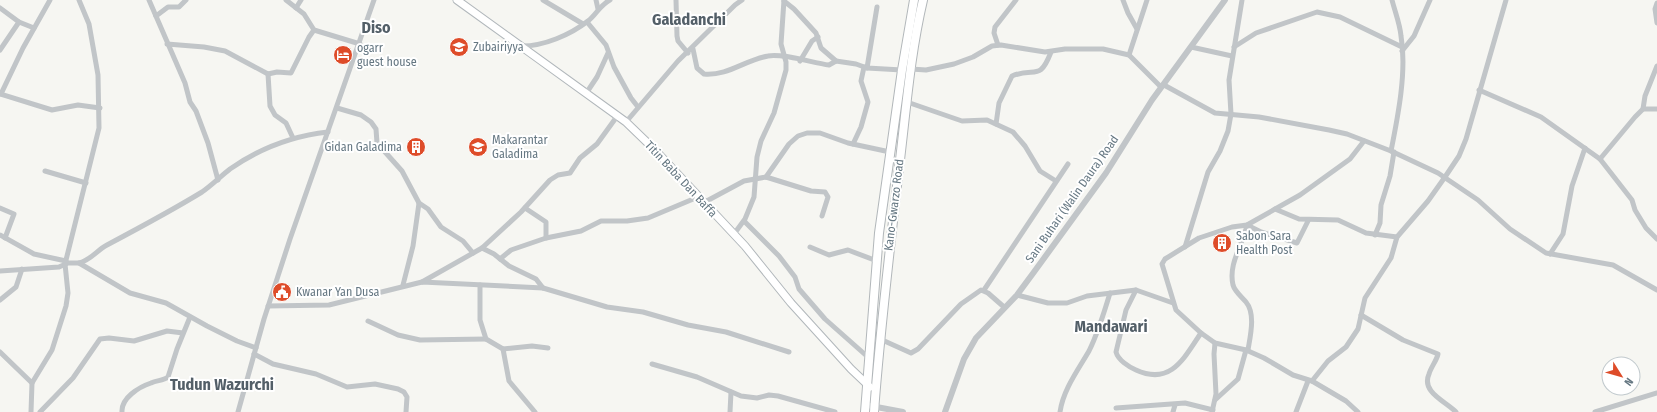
<svg xmlns="http://www.w3.org/2000/svg" width="1657" height="412" font-family="'Fira Sans Condensed',sans-serif">
	<rect width="100%" height="100%" fill="#f6f6f2"/>
	<g fill="none" stroke-linecap="round" stroke-linejoin="round">
		<defs>
			<polyline id="secondary" points="457,0 626,122 656,151 745,246 791,303 851,369 870,387"/>
			<g id="primary">
				<polyline points="865,412 879,233 902,70 914,0"/>
				<path d="M874 412C880 330 890 249 899 168 906 112 910 55 923 0"/>
			</g>
		</defs>
		<use href="#secondary" stroke="#b1b7bb" stroke-width="9"/>
		<use href="#primary" stroke="#b2b7ba" stroke-width="10"/>
		<g stroke="#c1c5c8" stroke-width="5">
			<polyline points="149,0 185,83 190,102 196,111 208,143 218,180"/>
			<polyline points="286,0 304,14 314,30 360,44"/>
			<polyline points="543,0 583,24"/>
			<polyline points="596,0 598,9"/>
			<polyline points="676,0 677,36 678,41 688,53"/>
			<polyline points="1123,0 1128,13 1137,29"/>
			<polyline points="784,1 794,9 816,33 821,48 836,61"/>
			<polyline points="1657,3 1655,9 1657,23"/>
			<polyline points="0,8 19,22 34,28"/>
			<polyline points="296,8 301,0"/>
			<polyline points="156,16 168,7 179,7 186,0"/>
			<polyline points="587,22 606,45 614,67 631,98 638,107"/>
			<polyline points="167,44 204,47 225,51 268,74 277,72 291,73 309,37 314,30"/>
			<polyline points="998,45 994,33 995,27 1016,0"/>
			<path d="M522 46C544 46 570 35 588 21 596 15 600 5 610 0"/>
			<polyline points="1191,47 1232,56"/>
			<polyline points="1234,47 1256,33 1317,12 1340,17 1402,47"/>
			<path d="M693 49 697 68 704 74C728 76 745 60 768 56 783 53 813 63 829 65L836 61 856 64 867 68 902 70"/>
			<polyline points="0,50 19,22"/>
			<polyline points="1402,51 1414,36 1430,0"/>
			<polyline points="1129,55 1147,0"/>
			<polyline points="800,61 812,41 818,37"/>
			<polyline points="867,68 877,7"/>
			<polyline points="911,69 926,70 954,64 973,57 992,46 1001,45 1045,52 1065,49 1103,49 1129,55 1161,87"/>
			<polyline points="268,74 270,106 275,115 286,123 293,138"/>
			<polyline points="1164,85 1215,113 1259,117 1329,130 1347,134 1391,151 1438,173 1478,200 1510,229 1546,253 1613,265 1657,290"/>
			<polyline points="1479,90 1541,117 1600,159 1632,200 1635,210 1646,228 1657,239"/>
			<polyline points="587,92 597,77 608,53"/>
			<polyline points="0,94 52,110 78,105 100,108"/>
			<polyline points="1,94 23,48 50,0"/>
			<polyline points="907,102 962,121 987,120 1013,132 1025,146 1040,171 1056,181"/>
			<polyline points="337,108 361,115 371,122 376,129 377,143 402,171 419,203 428,209 441,227 463,241 473,253"/>
			<polyline points="1643,109 1645,96 1657,66"/>
			<polyline points="626,122 678,61 735,5 742,0"/>
			<path d="M996 124 999 103 1012 76C1035 66 1039 83 1051 52"/>
			<polyline points="853,144 861,127 868,102 861,81 864,67"/>
			<path d="M1391 151C1398 116 1407 71 1401 36 1400 24 1395 12 1392 0"/>
			<polyline points="1600,159 1635,117 1643,109 1657,109"/>
			<polyline points="45,171 86,183"/>
			<polyline points="766,177 789,144 798,136 807,133 820,133 848,143 890,152"/>
			<polyline points="703,203 744,181 766,177 811,191 825,192 828,197 822,216"/>
			<polyline points="0,208 14,214 5,238"/>
			<polyline points="525,208 546,222 546,238"/>
			<polyline points="1275,209 1299,219 1338,220 1366,233 1397,237"/>
			<polyline points="744,221 779,256 795,277 799,289 825,319 869,358"/>
			<polyline points="734,234 745,219 754,197 757,157 761,141 774,113 786,70 786,62 781,44 784,0"/>
			<polyline points="0,235 34,254 66,261"/>
			<polyline points="1375,235 1380,223 1381,205 1390,176 1394,152"/>
			<polyline points="810,247 829,255 848,250 877,261"/>
			<polyline points="1185,247 1208,172 1220,151 1228,131 1231,114 1229,80 1242,0"/>
			<polyline points="482,248 494,254 509,266 536,279 543,288"/>
			<polyline points="1550,254 1563,234 1572,186 1585,148"/>
			<polyline points="500,259 511,250 546,238 581,231 601,221 627,221 648,218 698,197"/>
			<path d="M79 263C91 260 96 251 107 245 139 228 171 211 202 192 212 185 221 176 230 169 260 148 292 136 328 132"/>
			<polyline points="0,271 59,267 68,263 79,263 130,293 166,303 207,326 237,341 256,348"/>
			<polyline points="422,282 482,248 521,212 550,180 558,175 570,173 580,158 597,144 618,115"/>
			<polyline points="403,285 413,246 419,203"/>
			<polyline points="480,285 480,320 486,339 503,349 532,346 548,348"/>
			<polyline points="984,290 1068,164"/>
			<path d="M1136 290 1126 310 1116 352C1118 360 1129 367 1136 370 1171 386 1184 358 1201 333"/>
			<polyline points="1017,295 1048,303 1067,303 1087,296 1136,290 1173,303"/>
			<polyline points="0,300 16,287 22,269"/>
			<polyline points="268,306 329,305 422,282 543,288 607,307 643,312 688,325 726,332 789,352"/>
			<path d="M1361 315 1403 340 1438 354C1437 360 1431 367 1429 374 1421 392 1445 401 1456 412"/>
			<polyline points="368,321 398,335 420,340 486,339"/>
			<polyline points="880,339 911,353 918,349 961,304 981,290 988,293 1004,307"/>
			<polyline points="503,349 509,381 535,412"/>
			<path d="M1248 350C1250 337 1256 314 1246 302 1242 297 1235 292 1233 285 1228 263 1243 245 1247 225L1261 232 1297 243 1308 221"/>
			<polyline points="0,352 32,383"/>
			<polyline points="254,354 273,364 316,374 347,387 375,384 398,389 404,392 407,397 406,412"/>
			<polyline points="652,364 697,377 741,396 757,398 769,395 778,396 835,412"/>
			<polyline points="1312,381 1328,361 1346,347 1358,329 1365,298 1391,258 1397,237 1428,201 1445,177 1459,156 1466,139 1506,0"/>
			<polyline points="1215,400 1238,379 1246,350"/>
			<polyline points="1116,408 1185,403 1213,410"/>
			<polyline points="31,412 32,383 52,350 66,306 68,293 65,264 99,128 98,75 89,24 79,0"/>
			<polyline points="40,412 73,378 100,339 109,338 134,341 167,331 183,333"/>
			<path d="M122 412C121 398 139 387 151 383 157 380 163 381 168 377L177 349 190 317"/>
			<polyline points="238,412 264,319 290,239 374,0"/>
			<polyline points="730,412 731,392"/>
			<path d="M1060 412C1063 390 1078 370 1089 351 1098 333 1104 313 1110 293"/>
			<polyline points="1173,412 1175,405"/>
			<polyline points="1212,412 1216,394 1214,354 1215,343"/>
			<polyline points="1296,412 1308,381"/>
			<polyline points="1358,412 1346,401 1312,381 1293,375 1264,358 1246,350 1215,343 1201,333 1176,310 1162,264 1165,259 1199,238 1232,227 1247,225 1300,195 1350,159 1364,141"/>
			<polyline points="1595,412 1657,393"/>
		</g>
		<g stroke="#c1c5c8" stroke-width="6">
			<polyline points="871,406 903,412"/>
			<polyline points="945,412 964,359 976,338 1017,295 1034,272 1106,173 1152,100 1225,0"/>
		</g>
		<use href="#secondary" stroke="#fff" stroke-width="7"/>
		<use href="#primary" stroke="#fff" stroke-width="8"/>
	</g>
	<defs>
		<symbol id="school-disc" viewBox="-11 -11 22 22"><circle r="9.5" fill="#de4c29" stroke="#fff"/><path d="M0-5L7-2L0 1L-7-2ZM-4 1L0 2.5L4 1V4Q0 6-4 4Z" fill="#fff"/></symbol>
		<symbol id="hotel-disc" viewBox="-11 -11 22 22"><circle r="9.5" fill="#de4c29" stroke="#fff"/><path d="M-6-4.5h1.5V1H6V5H4.5V3h-9V5H-6ZM-4 0a1.8 1.8 0 1 1 3.6 0ZM.5 0V-2.5h3Q6-2.5 6 0Z" fill="#fff"/></symbol>
		<symbol id="building-disc" viewBox="-11 -11 22 22"><circle r="9.5" fill="#de4c29" stroke="#fff"/><path d="M-4-6H4V6H1V3H-1V6H-4ZM-2.5-4.3h1.7v1.8h-1.7ZM.8-4.3h1.7v1.8H.8ZM-2.5-1h1.7V.8h-1.7ZM.8-1h1.7V.8H.8Z" fill="#fff"/></symbol>
		<symbol id="civic-disc" viewBox="-11 -11 22 22"><circle r="9.5" fill="#de4c29" stroke="#fff"/><path d="M-.6-6.5H3V-4.5H.6V-3L4-1V1h2V6H-6V1h2V-1L-.6-3ZM-1.2 2.5V6h2.4V2.5Z" fill="#fff"/></symbol>
	</defs>
	<g fill-rule="evenodd">
		<use href="#school-disc" x="448" y="36" width="22" height="22"/>
		<use href="#hotel-disc" x="332" y="44" width="22" height="22"/>
		<use href="#building-disc" x="405" y="136" width="22" height="22"/>
		<use href="#school-disc" x="467" y="136" width="22" height="22"/>
		<use href="#building-disc" x="1211" y="232" width="22" height="22"/>
		<use href="#civic-disc" x="271" y="281" width="22" height="22"/>
	</g>
	<g text-anchor="middle" dominant-baseline="central" stroke-width="4" stroke-linejoin="round" paint-order="stroke">
		<g font-size="12" fill="#657782" stroke="#fff" text-anchor="start">
			<text x="473" y="47">Zubairiyya</text>
			<text x="357" y="48">ogarr<tspan x="357" dy="14">guest house</tspan></text>
			<text x="492" y="140">Makarantar<tspan x="492" dy="14">Galadima</tspan></text>
			<text x="402" y="147" text-anchor="end">Gidan Galadima</text>
			<text x="1236" y="236">Sabon Sara<tspan x="1236" dy="14">Health Post</tspan></text>
			<text x="296" y="292">Kwanar Yan Dusa</text>
		</g>
		<g font-size="12" fill="#657782" stroke="#fff">
			<text transform="translate(681 179) rotate(47)">Titin Baba Dan Baffa</text>
			<text transform="translate(1072 199) rotate(-55)">Sani Buhari (Walin Daura) Road</text>
			<text transform="translate(894 205) rotate(-83)">Kano-Gwarzo Road</text>
		</g>
		<g font-size="16" font-weight="bold" fill="#535f68" stroke="#fff">
			<text x="689" y="19">Galadanchi</text>
			<text x="376" y="27">Diso</text>
			<text x="1111" y="326">Mandawari</text>
			<text x="222" y="384">Tudun Wazurchi</text>
		</g>
	</g>
	<g transform="translate(1621 376) rotate(127)"><circle r="19" fill="#ffffff" stroke="#c1c9cd"/>
	<path d="M0-3L7 15L0 10L-7 15Z" fill="#de4c29"/>
	<text y="-6" font-size="11" font-weight="bold" text-anchor="middle" fill="#657782">N</text>
	</g>
</svg>
